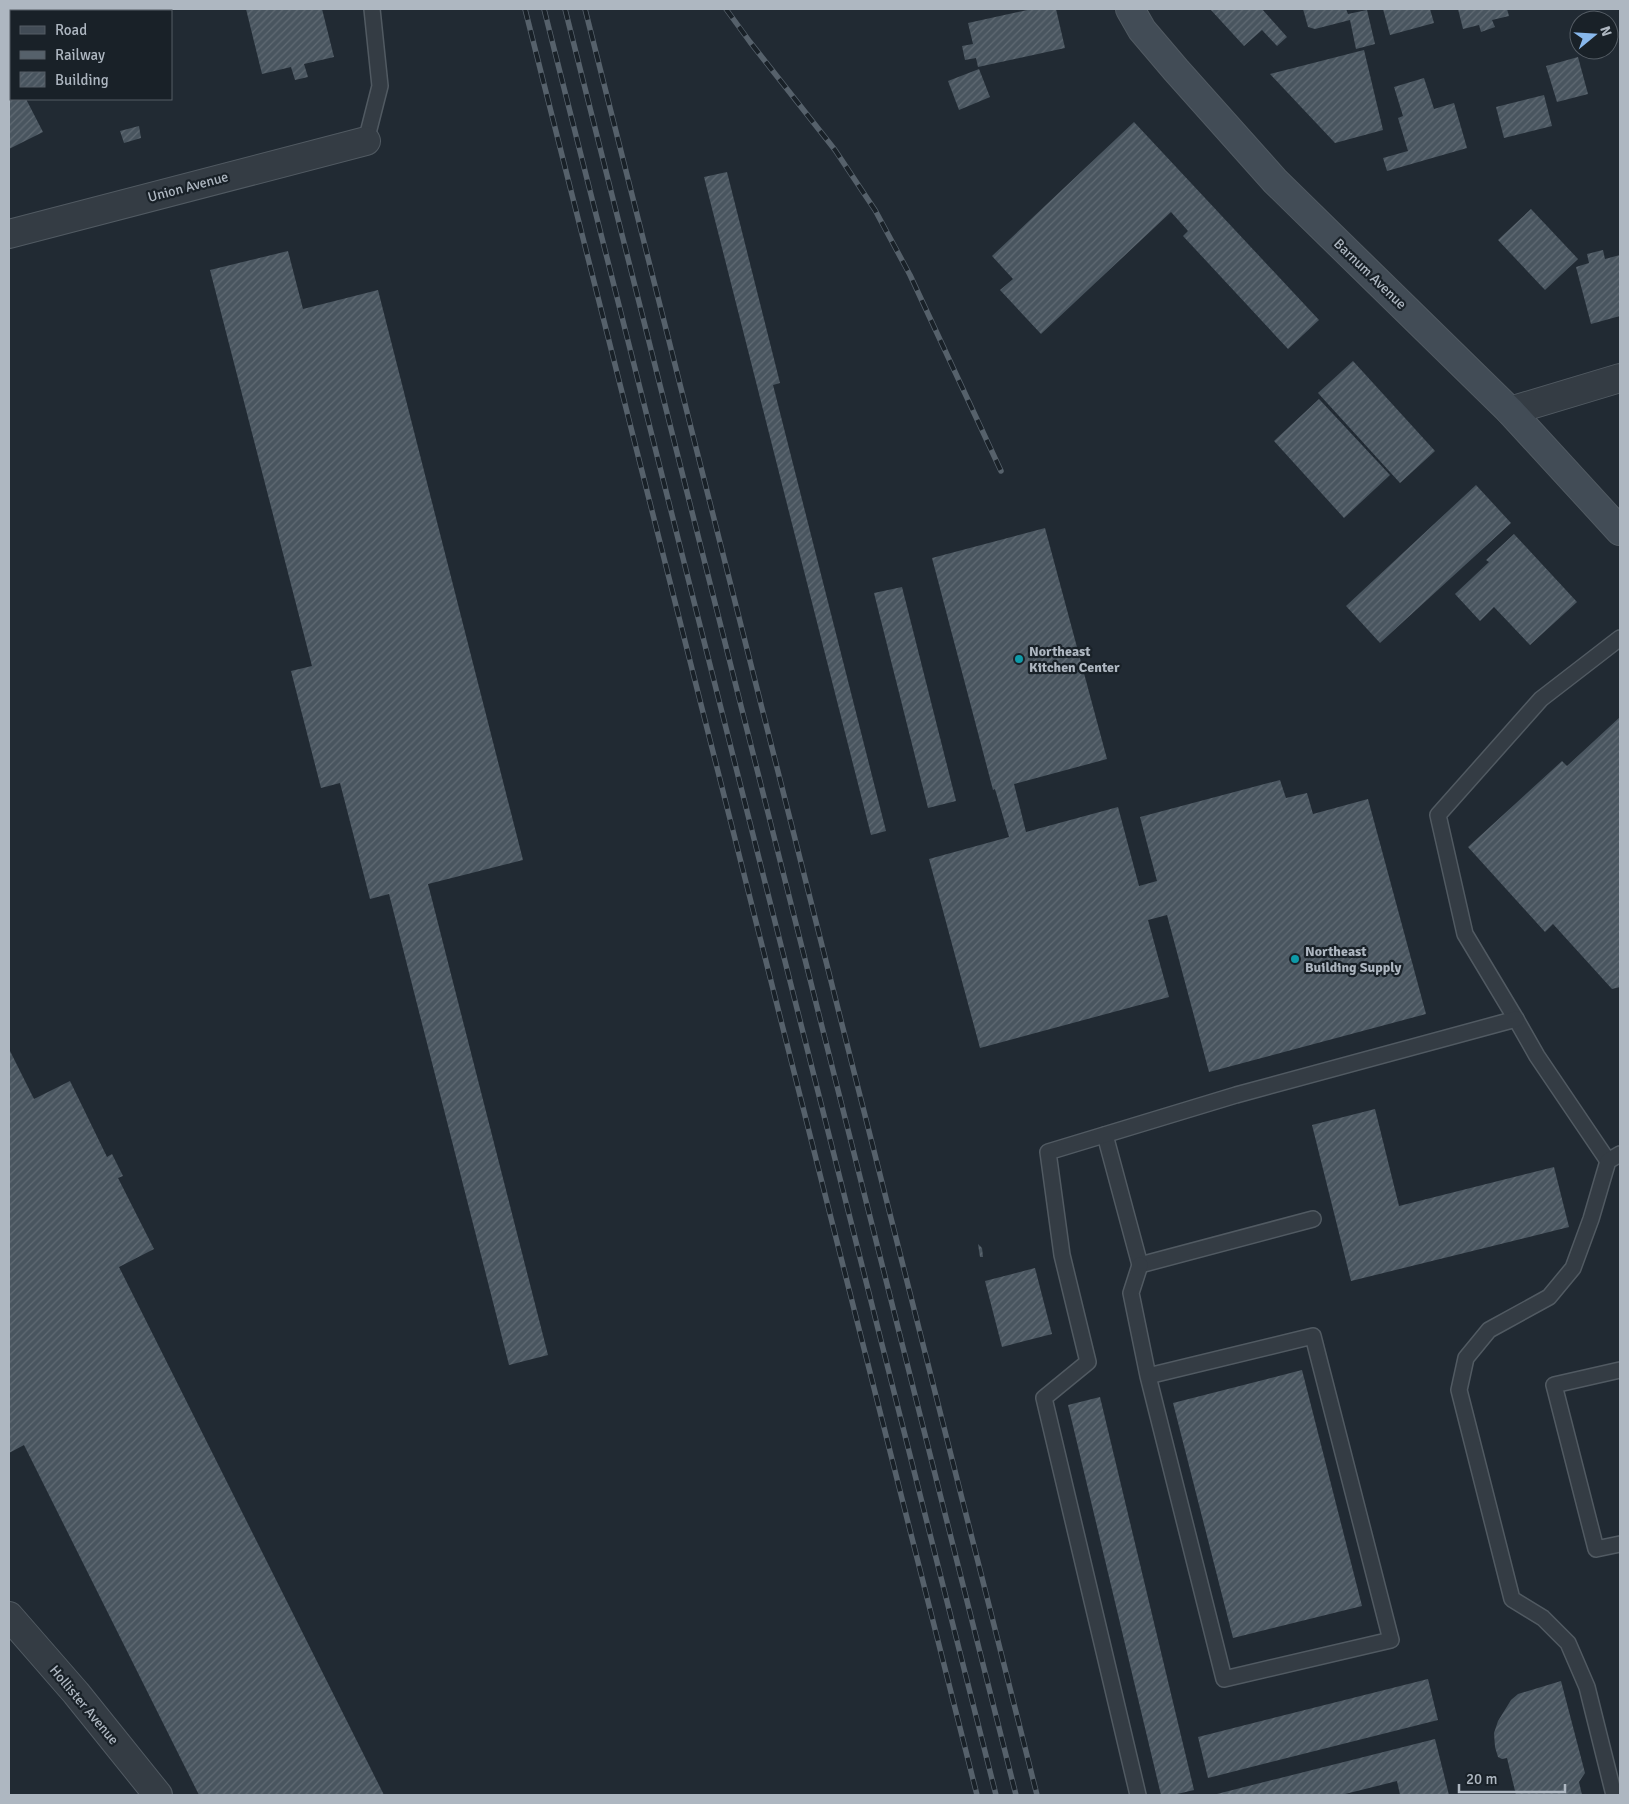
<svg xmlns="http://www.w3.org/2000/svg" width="1629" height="1804" font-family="Signika,sans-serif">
	<defs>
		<pattern id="building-hatch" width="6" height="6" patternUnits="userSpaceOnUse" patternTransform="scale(1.25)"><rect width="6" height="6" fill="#49555f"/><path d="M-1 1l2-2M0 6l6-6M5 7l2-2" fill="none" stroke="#616b74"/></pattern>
	</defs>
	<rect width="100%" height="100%" fill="#212a33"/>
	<g fill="url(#building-hatch)">
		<polygon points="246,9 322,9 334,57 304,64 308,77 295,80 291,67 262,74"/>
		<polygon points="1032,9 1056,9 1065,48 978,67 976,58 965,60 962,46 973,44 968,23"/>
		<polygon points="1210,9 1262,9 1287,37 1277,46 1262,30 1244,46"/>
		<polygon points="1303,9 1346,9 1348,14 1367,10 1375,44 1356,49 1350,20 1315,29 1308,27"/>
		<polygon points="1383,9 1430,9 1434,23 1390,35"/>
		<polygon points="1458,9 1507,9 1509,16 1492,20 1495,27 1481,32 1479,25 1463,29"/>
		<polygon points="1364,50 1383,130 1335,143 1270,74"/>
		<polygon points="1578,57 1588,94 1557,102 1546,66"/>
		<polygon points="9,64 11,69 11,99 26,99 43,132 9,149"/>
		<polygon points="979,69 990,97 959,110 948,81"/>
		<polygon points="1424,78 1434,109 1454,103 1467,148 1387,171 1383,158 1408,151 1398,118 1403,116 1394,87"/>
		<polygon points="1544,95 1552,126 1504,138 1496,107"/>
		<polygon points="1134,122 1319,320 1288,349 1183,236 1188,231 1171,212 1041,334 1000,290 1013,279 992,256"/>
		<polygon points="139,126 141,138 124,143 120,131"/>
		<polygon points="727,172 780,383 773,385 886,831 871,835 704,177"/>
		<polygon points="1531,209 1578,259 1545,290 1498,240"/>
		<polygon points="1603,250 1605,259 1620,255 1620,316 1591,324 1576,267 1589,263 1587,254"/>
		<polygon points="288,251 303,309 378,290 523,860 428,884 548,1355 509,1365 389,894 370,899 340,783 321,788 291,671 312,666 210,270"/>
		<polygon points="1353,361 1435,451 1400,483 1318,393"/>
		<polygon points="1319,399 1390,475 1344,518 1274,441"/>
		<polygon points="1476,485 1511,523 1380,643 1346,606"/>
		<polygon points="1045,528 1107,759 1014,784 1026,832 1118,807 1139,886 1157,881 1140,817 1280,780 1286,798 1307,793 1313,814 1368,799 1426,1014 1209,1072 1167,915 1148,920 1169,997 980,1048 929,859 1009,837 995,789 993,790 932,558"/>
		<polygon points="1514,534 1577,602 1530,645 1494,607 1480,621 1455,594 1489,562 1486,560"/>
		<polygon points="902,587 956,801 928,808 874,593"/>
		<polygon points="1620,717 1620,987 1612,989 1553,924 1545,932 1468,847 1562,761 1567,766"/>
		<polygon points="9,1049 34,1099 70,1081 107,1157 112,1154 123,1176 118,1178 154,1249 119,1267 384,1795 199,1795 24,1445 9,1453"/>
		<polygon points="1375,1109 1399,1206 1554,1167 1569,1227 1351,1281 1312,1125"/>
		<polygon points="978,1244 982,1248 983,1257 980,1257"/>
		<polygon points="1035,1268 1052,1334 1002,1347 985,1281"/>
		<polygon points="1302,1370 1362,1606 1233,1638 1173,1403"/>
		<polygon points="1100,1397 1194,1790 1173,1795 1161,1795 1068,1405"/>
		<polygon points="1428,1679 1438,1720 1208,1778 1198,1737"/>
		<polygon points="1561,1681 1585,1773 1579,1782 1582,1795 1516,1795 1507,1758 1502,1759 1498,1757 1495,1747 1494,1733 1498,1721 1511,1700 1518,1694"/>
		<polygon points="1435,1739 1449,1795 1400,1795 1397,1781 1341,1795 1213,1795"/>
	</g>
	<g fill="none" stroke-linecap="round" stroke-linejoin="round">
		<defs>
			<g id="service">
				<polyline points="366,141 380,86 372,9"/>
				<polyline points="1105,1135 1140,1265 1313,1219"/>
				<polyline points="1608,1161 1537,1056 1516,1019 1465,934 1438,815 1541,699 1620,638"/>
				<polyline points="1140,1265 1131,1293 1148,1376 1224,1679 1391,1640 1313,1336 1148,1376"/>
				<polyline points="1620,1370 1554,1385 1596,1549 1620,1544"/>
				<polyline points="1138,1795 1044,1398 1088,1362 1062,1255 1048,1152 1236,1095 1516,1019"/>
				<polyline points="1614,1795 1587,1687 1568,1643 1543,1618 1512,1599 1459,1390 1466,1358 1489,1330 1549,1297 1573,1268 1591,1219 1608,1161 1620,1154"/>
			</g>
			<g id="minor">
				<polyline points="9,234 366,141"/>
				<polyline points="1510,411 1620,378"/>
				<polyline points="9,1616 76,1693 158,1795"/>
			</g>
			<polyline id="secondary" points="1130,9 1142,30 1176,70 1275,181 1510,411 1620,531"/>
		</defs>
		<use href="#service" stroke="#515a62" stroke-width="18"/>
		<use href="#minor" stroke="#515a62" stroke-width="30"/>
		<use href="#secondary" stroke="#515a62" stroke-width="30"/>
		<use href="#service" stroke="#343c44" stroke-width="15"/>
		<use href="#minor" stroke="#343c44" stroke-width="28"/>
		<use href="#secondary" stroke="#424c56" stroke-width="28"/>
		<defs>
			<g id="rail">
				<polyline points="525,9 977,1795"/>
				<polyline points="544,9 996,1795"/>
				<polyline points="565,9 1016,1795"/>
				<polyline points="585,9 1037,1795"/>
				<polyline points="726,9 750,42 835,150 875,210 910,275 1001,471"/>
			</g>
		</defs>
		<use href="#rail" stroke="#56616b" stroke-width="5.5"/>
		<use href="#rail" stroke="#192128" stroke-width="4" stroke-dasharray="11" stroke-linecap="butt"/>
	</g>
	<g fill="#0f9aa8" stroke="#192128" stroke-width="2">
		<circle cx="1019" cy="659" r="5"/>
		<circle cx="1295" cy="959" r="5"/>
	</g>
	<g text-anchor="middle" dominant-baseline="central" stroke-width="4.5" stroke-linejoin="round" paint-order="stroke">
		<g font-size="14" fill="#aeb7c1" stroke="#192128">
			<text transform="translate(188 187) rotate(-15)">Union Avenue</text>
			<text transform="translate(1370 274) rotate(44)">Barnum Avenue</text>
			<text transform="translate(84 1705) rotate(50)">Hollister Avenue</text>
		</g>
		<g font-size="14" font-weight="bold" fill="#aeb7c1" stroke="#192128" text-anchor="start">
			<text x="1029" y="651">Northeast<tspan x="1029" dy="16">Kitchen Center</tspan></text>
			<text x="1305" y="951">Northeast<tspan x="1305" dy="16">Building Supply</tspan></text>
		</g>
	</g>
	<rect width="1629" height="1804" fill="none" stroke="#aeb7c1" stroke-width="20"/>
	<rect x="10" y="10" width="162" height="90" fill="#192128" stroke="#555d65"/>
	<rect x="20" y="26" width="25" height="8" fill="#424c56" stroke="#555d65"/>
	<text x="55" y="35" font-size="15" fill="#aeb7c1">Road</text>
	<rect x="20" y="51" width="25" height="8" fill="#56616b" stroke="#555d65"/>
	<text x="55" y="60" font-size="15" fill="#aeb7c1">Railway</text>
	<rect x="20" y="72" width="25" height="15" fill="url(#building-hatch)" stroke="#555d65"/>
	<text x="55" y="85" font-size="15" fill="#aeb7c1">Building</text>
	<g transform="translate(1594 35) rotate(72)"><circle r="24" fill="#192128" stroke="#555d65"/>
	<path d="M0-4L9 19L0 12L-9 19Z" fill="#88b8ec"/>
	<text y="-8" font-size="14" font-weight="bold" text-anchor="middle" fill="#aeb7c1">N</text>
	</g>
	<path d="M1459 1784v8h106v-8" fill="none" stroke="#aeb7c1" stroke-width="2.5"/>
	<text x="1466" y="1784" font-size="15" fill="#aeb7c1" stroke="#192128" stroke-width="4" paint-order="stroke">20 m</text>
</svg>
